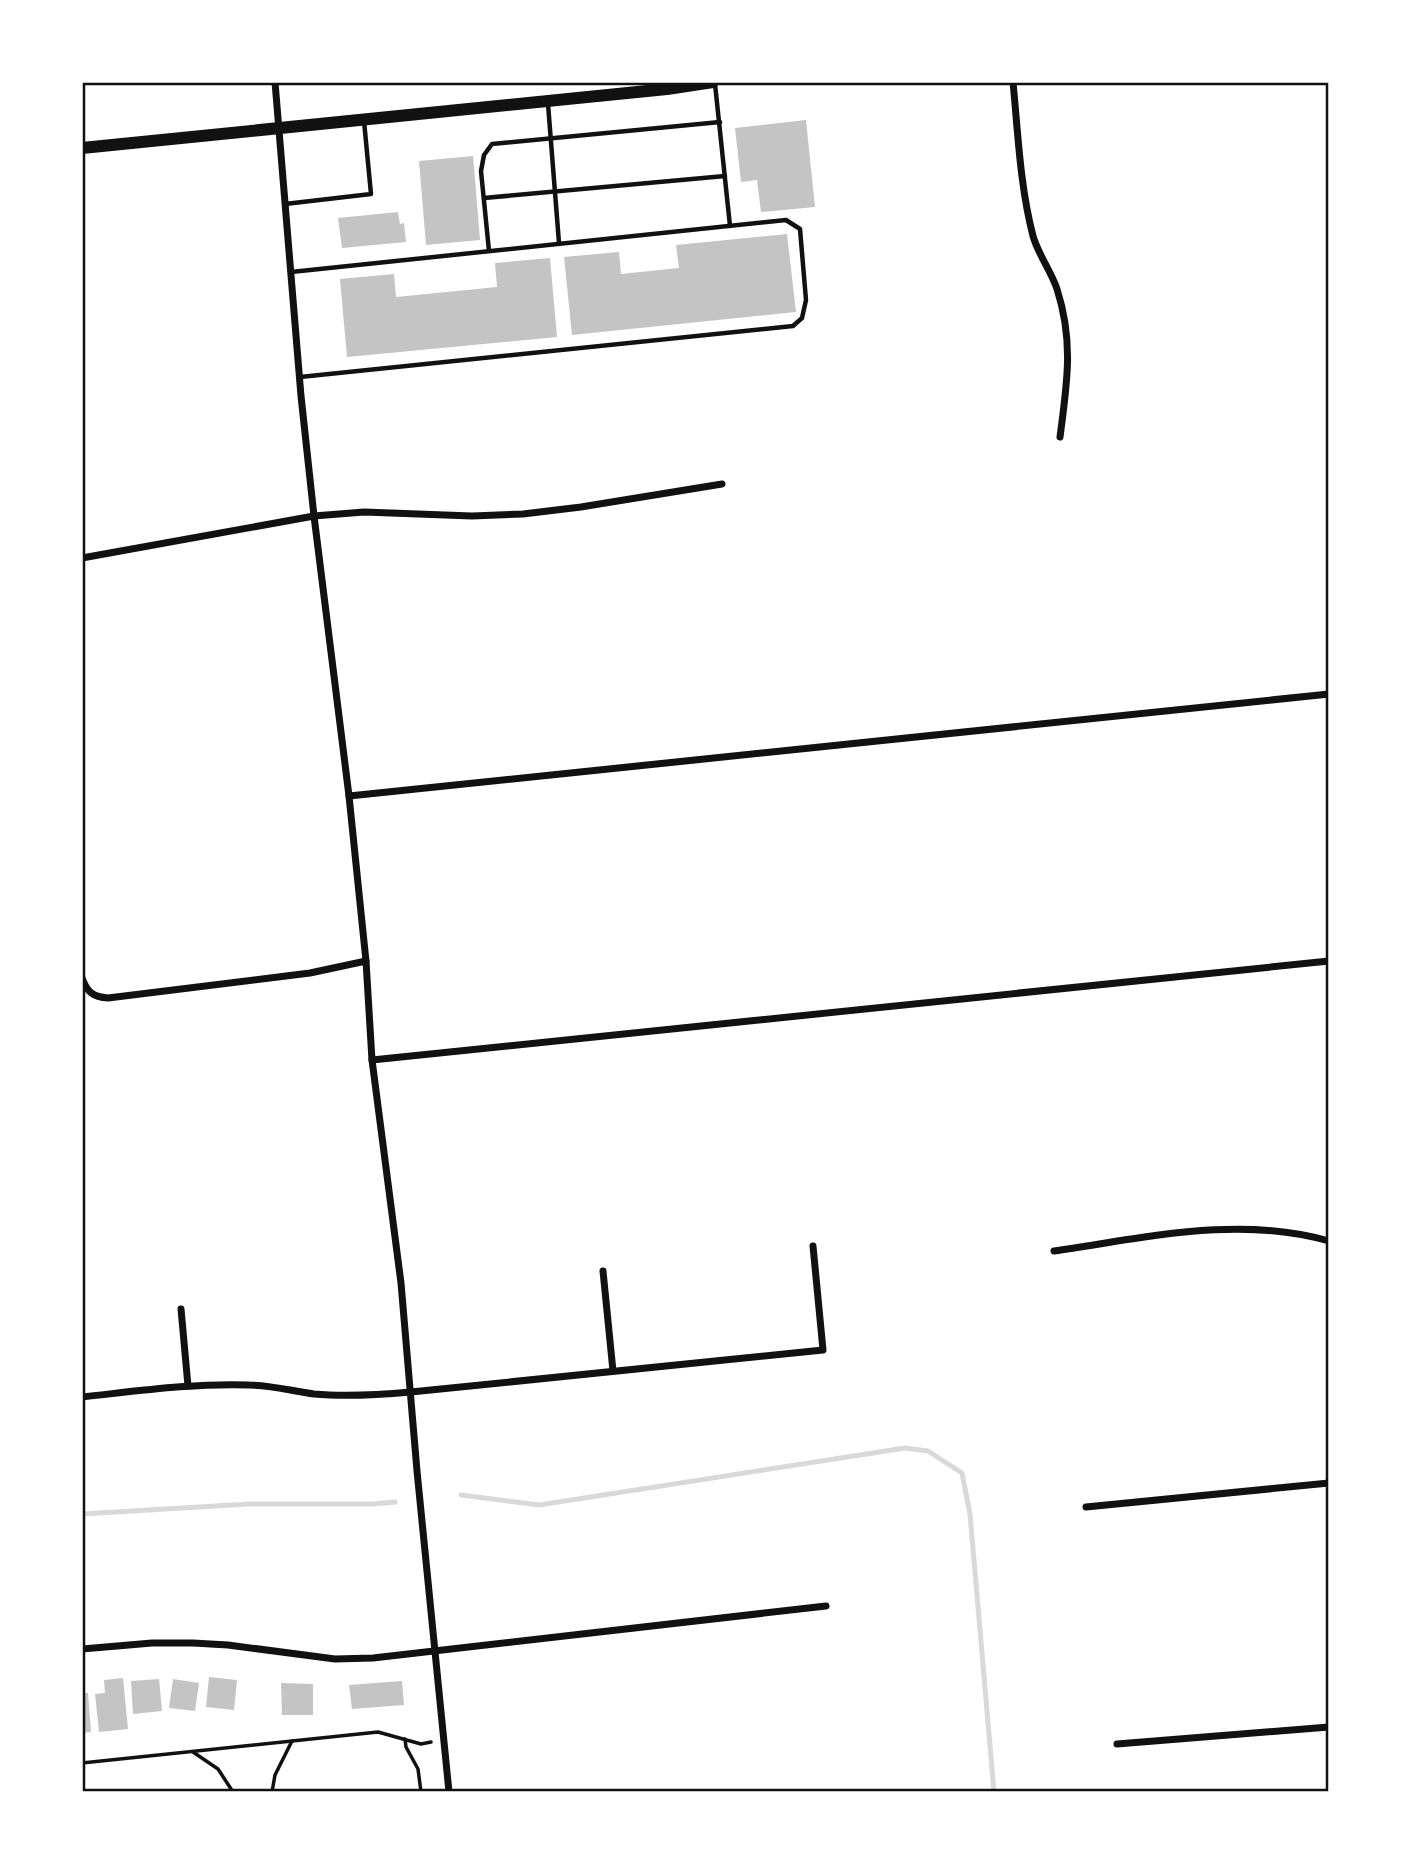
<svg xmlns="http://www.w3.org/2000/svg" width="1411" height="1874" font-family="'Sofia Sans Condensed',sans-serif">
	<rect width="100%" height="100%" fill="#fff"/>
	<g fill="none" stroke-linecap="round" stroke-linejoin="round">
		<g stroke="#d9d9d9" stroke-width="5">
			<polyline points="461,1495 539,1505 905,1448 928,1451 962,1473 970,1514 994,1792"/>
			<polyline points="82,1514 249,1504 373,1504 395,1502"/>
		</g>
	</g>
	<g fill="#c4c4c4">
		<polygon points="806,120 815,207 761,212 757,180 741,182 735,128"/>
		<polygon points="473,156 480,240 426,245 419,161"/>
		<polygon points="398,212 400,224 404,223 406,242 342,248 338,218"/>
		<polygon points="787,234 796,312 572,335 564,257 619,252 621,274 679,268 676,245"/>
		<polygon points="550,258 557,337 347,357 340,279 394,274 396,297 497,287 495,263"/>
		<polygon points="209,1677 237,1680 234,1710 206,1707"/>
		<polygon points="123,1678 128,1729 99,1732 95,1694 105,1693 104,1680"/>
		<polygon points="159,1679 162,1711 133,1714 131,1681"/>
		<polygon points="173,1679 199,1683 195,1711 169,1708"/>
		<polygon points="402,1681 404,1705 352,1709 349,1685"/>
		<polygon points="281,1683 313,1684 313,1715 282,1715"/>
		<polygon points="82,1693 88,1693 91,1732 82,1733"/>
	</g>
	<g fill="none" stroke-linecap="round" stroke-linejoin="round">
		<g stroke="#111" stroke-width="3.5">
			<polyline points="405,1739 406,1747 418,1769 421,1792"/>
			<polyline points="193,1752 218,1769 233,1792"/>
			<polyline points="82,1763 378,1732 421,1744 431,1742"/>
			<polyline points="272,1792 275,1775 292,1741"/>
		</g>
		<g stroke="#111" stroke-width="4.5">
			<polyline points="715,84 730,226"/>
			<polyline points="548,104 559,243"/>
			<polyline points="484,198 725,176"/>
			<polyline points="285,204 371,194 364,121"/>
			<polyline points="489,251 481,171 484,155 492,144 720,122"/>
			<polyline points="291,272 786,220 800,229 806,300 802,318 793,326 300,377"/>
		</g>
		<g stroke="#111" stroke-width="7">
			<polyline points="275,82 301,396 314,516 349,796 366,961 372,1060 401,1283 417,1471 449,1792"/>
			<path d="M1013 82C1018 133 1020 186 1033 236 1038 254 1051 271 1057 289 1074 342 1067 383 1060 437"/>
			<polyline points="82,558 314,516 364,512 472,516 523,514 581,507 722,484"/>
			<polyline points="349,796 1329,694"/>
			<path d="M82 978C87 992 93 997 108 998L310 973 366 961"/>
			<polyline points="372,1060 1329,961"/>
			<path d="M1054 1251C1145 1238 1238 1215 1329 1241"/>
			<polyline points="603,1271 613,1371"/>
			<polyline points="181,1309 188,1386"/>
			<path d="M82 1397C138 1391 194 1383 249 1385 271 1385 292 1391 314 1394 346 1397 378 1395 411 1392L823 1350 813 1246"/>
			<polyline points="1086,1507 1329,1483"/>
			<polyline points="82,1649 152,1643 193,1643 228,1645 335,1659 373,1658 826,1606"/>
			<polyline points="1117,1744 1329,1727"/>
		</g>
		<polyline stroke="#111" stroke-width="12" points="82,148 667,89 713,82"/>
	</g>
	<rect width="1411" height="1874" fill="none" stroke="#ffffff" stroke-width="168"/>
	<rect x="84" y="84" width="1243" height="1706" fill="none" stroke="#111" stroke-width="2.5"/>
</svg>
